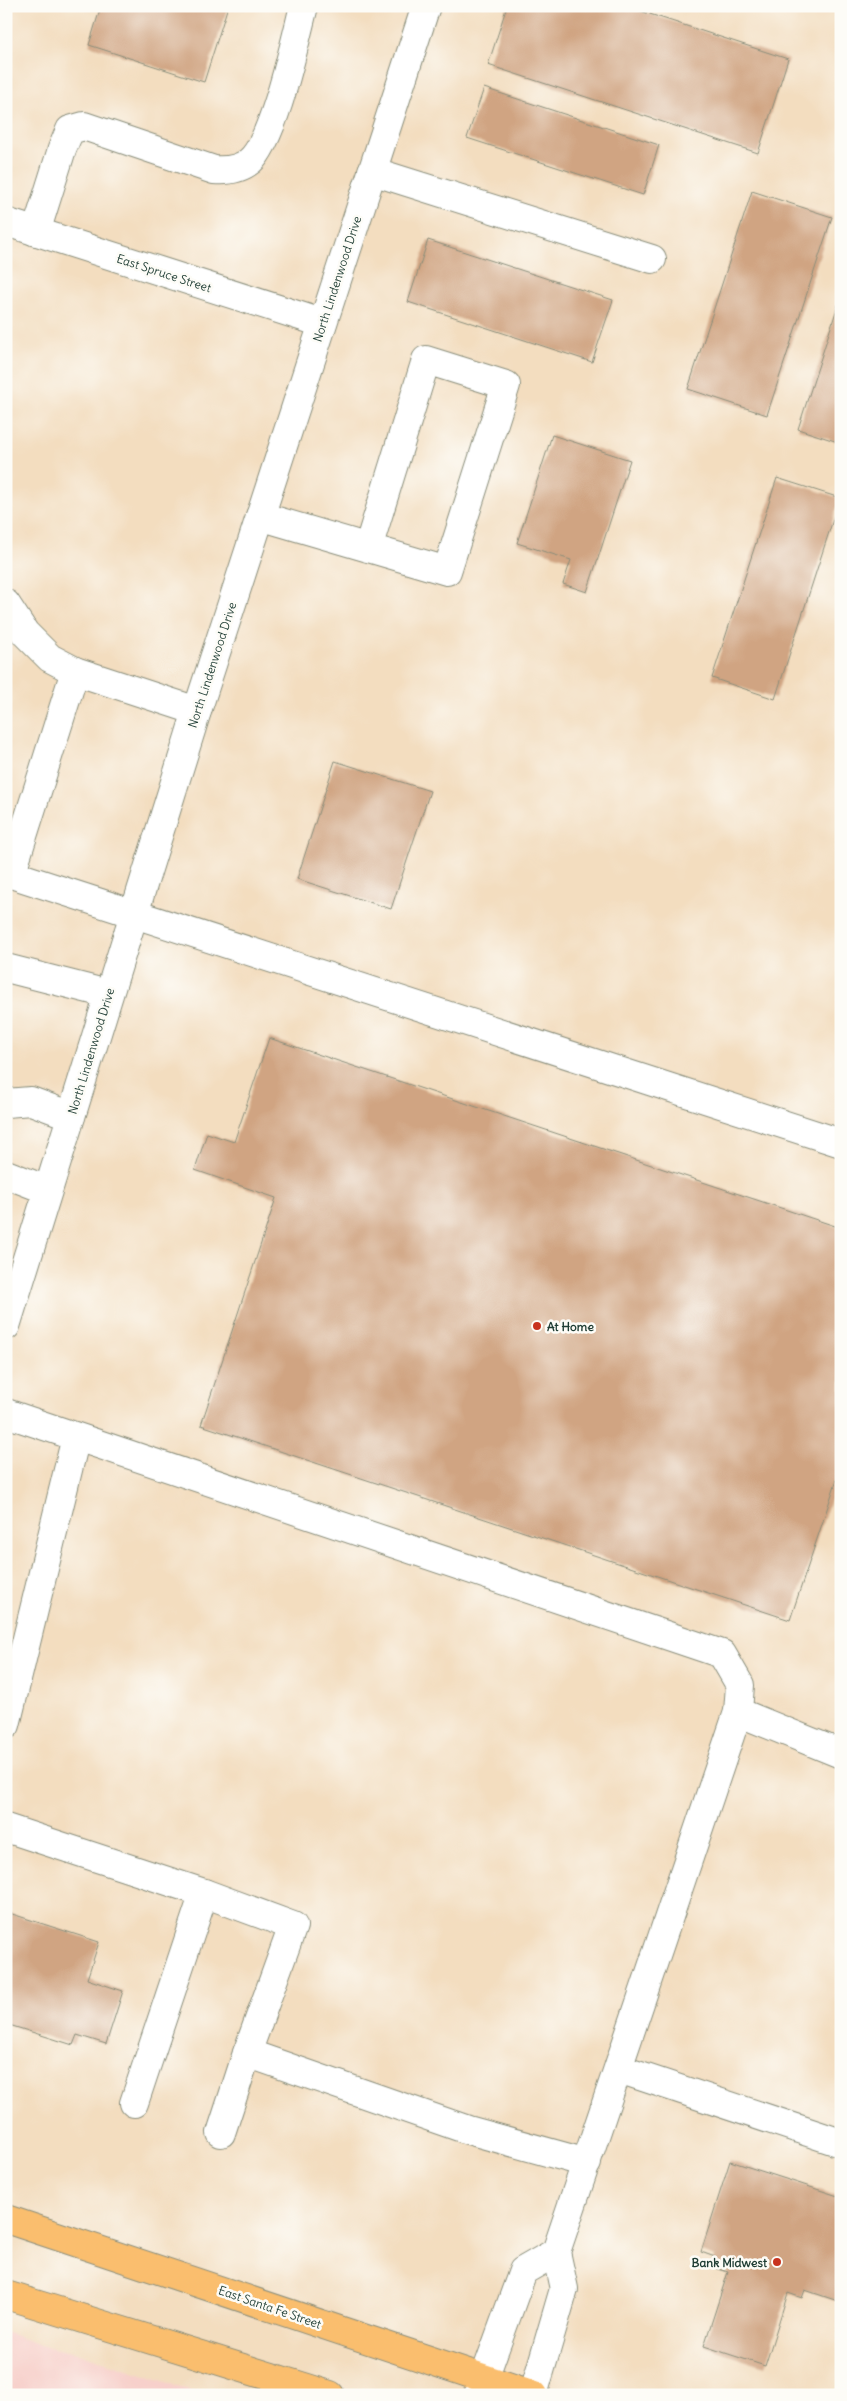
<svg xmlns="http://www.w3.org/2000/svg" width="847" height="2401" font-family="Delius,sans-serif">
	<rect width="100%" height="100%" fill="#fdfcf7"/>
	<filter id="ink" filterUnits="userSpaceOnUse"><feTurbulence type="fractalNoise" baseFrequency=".02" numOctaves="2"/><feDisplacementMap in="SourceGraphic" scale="10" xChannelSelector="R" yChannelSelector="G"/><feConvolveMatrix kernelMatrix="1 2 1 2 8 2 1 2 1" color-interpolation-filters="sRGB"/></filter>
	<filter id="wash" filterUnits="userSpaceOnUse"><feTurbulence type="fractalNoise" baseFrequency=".0096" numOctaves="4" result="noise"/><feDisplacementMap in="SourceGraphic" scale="20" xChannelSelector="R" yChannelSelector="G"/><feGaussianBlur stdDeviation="1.12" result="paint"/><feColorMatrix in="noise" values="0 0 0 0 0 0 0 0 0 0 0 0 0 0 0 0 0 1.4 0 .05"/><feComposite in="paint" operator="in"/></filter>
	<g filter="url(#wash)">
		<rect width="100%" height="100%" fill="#f3ddbf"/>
		<polygon fill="#f7d0cb" points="6,2332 40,2345 82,2354 205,2395 6,2395"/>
		<g id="blocks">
			<g fill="#d0a482">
				<polygon points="101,6 228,6 204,82 89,45"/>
				<polygon points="507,6 625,6 788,59 758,153 488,65"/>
				<polygon points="484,88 659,145 643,195 467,138"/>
				<polygon points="752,191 832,217 767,415 688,389"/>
				<polygon points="428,240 613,300 592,362 408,302"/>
				<polygon points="840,299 841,299 841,443 798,429"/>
				<polygon points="552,435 630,460 587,592 563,584 571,560 517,543"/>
				<polygon points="777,478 840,498 775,699 712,678"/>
				<polygon points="335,761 430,791 391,909 297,879"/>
				<polygon points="269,1038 841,1228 841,1467 790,1620 201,1425 276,1198 195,1170 207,1133 234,1142"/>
				<polygon points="6,1912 99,1942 87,1979 123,1991 106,2044 77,2035 73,2045 6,2024"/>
				<polygon points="730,2161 841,2197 841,2302 805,2290 802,2298 788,2293 765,2366 704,2346 728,2272 712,2267 715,2257 701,2252"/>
			</g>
		</g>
	</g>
	<g filter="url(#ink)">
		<use href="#blocks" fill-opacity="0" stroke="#898d7a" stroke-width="1"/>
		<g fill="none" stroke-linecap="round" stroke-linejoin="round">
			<defs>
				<g id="minor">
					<polyline points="372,171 652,259"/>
					<polyline points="6,222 322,323"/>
					<path d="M36 232 62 149 70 130 84 126 214 170C227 171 239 170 250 161 274 140 295 41 304 6"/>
					<polyline points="260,516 447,571 506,385 426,360 368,548"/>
					<polyline points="6,604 25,633 50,658 75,671 197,711"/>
					<polyline points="75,671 11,874 841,1143"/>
					<polyline points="6,968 108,994"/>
					<polyline points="6,1103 31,1101 71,1116"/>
					<polyline points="6,1174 47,1190"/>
					<polyline points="6,1326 197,711 426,6"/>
					<polyline points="6,1413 722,1654 740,1685 738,1712 841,1754"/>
					<polyline points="6,1725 76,1437"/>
					<polyline points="6,1828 204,1893 293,1926 247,2053 468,2130 587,2163"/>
					<polyline points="619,2069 841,2143"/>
					<polyline points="134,2103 204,1893"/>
					<polyline points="221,2133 247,2053"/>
					<polyline points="478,2395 523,2271 556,2252"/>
					<polyline points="533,2395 564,2289 556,2252 738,1712"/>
				</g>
				<g id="major">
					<polyline points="6,2219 534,2395"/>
					<polyline points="6,2295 330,2395"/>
				</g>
			</defs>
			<use href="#minor" stroke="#898d7a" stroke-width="30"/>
			<use href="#major" stroke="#898d7a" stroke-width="30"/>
			<use href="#minor" stroke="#fff" stroke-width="28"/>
			<use href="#major" stroke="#fabe6e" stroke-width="28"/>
		</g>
	</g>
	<g fill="#c8321e" stroke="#fdfcf7" stroke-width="2">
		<circle cx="537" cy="1326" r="5"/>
		<circle cx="777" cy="2262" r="5"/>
	</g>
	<g text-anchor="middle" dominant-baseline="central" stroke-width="5" stroke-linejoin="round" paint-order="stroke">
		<g font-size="12" fill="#1f3d34" stroke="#fdfcf7">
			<text transform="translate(164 273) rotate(18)">East Spruce Street</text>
			<text transform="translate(337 279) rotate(-72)">North Lindenwood Drive</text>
			<text transform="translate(212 665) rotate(-72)">North Lindenwood Drive</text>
			<text transform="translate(91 1051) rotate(-73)">North Lindenwood Drive</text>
			<text transform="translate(270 2307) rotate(19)">East Santa Fe Street</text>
		</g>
		<g font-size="12" font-weight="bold" fill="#1f3d34" stroke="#fdfcf7" text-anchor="start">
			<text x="547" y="1326">At Home</text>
			<text x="767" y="2262" text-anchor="end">Bank Midwest</text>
		</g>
	</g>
	<rect width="847" height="2401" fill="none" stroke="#fdfcf7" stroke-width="25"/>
</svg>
